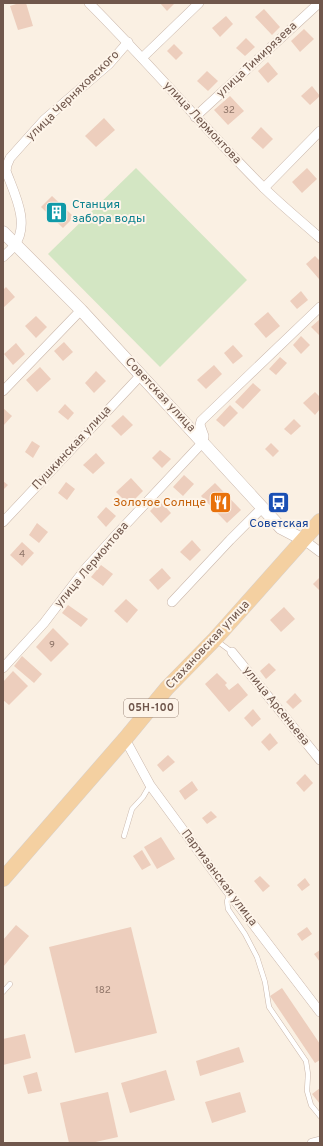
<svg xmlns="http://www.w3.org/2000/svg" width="323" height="1146" font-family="Overpass,sans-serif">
	<rect width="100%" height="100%" fill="#faf0e3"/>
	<polygon fill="#d3e6c3" points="136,168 247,280 160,367 48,254"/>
	<g fill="#edcebd">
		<polygon points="19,3 26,3 33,26 18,30 10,6"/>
		<polygon points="160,3 175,3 167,11"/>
		<polygon points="264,9 280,27 272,35 255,17"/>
		<polygon points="226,16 233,24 220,37 212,28"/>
		<polygon points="304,29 314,39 300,52 291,41"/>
		<polygon points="246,38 255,47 245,56 236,48"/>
		<polygon points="174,44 183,53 176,60 167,51"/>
		<polygon points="268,62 278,74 268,83 258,71"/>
		<polygon points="207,71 218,81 208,91 197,81"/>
		<polygon points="312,86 320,96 310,105 301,96"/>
		<polygon points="230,96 244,111 228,125 214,110"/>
		<polygon points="104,118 115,130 96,147 85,136"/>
		<polygon points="261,127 273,139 263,149 251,138"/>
		<polygon points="307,168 317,179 302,193 292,182"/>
		<polygon points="52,196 74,217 63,228 41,207"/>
		<polygon points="315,256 320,261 319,279 306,264"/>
		<polygon points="6,287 15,297 3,308 3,290"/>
		<polygon points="301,291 308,300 297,309 290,301"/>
		<polygon points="268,312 280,326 266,338 254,324"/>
		<polygon points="36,316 47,327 36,338 25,326"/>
		<polygon points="320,319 320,336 311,327"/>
		<polygon points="301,336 310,345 301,354 293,345"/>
		<polygon points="64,342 73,352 63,361 54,351"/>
		<polygon points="16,343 25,354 13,365 4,354"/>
		<polygon points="233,345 243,356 233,364 224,353"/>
		<polygon points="280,357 287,363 276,375 269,369"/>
		<polygon points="214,365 222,374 206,389 197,380"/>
		<polygon points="40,367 51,379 37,392 26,380"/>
		<polygon points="96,371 106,381 94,393 85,383"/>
		<polygon points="253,383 261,390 243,409 235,402"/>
		<polygon points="315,392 320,397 320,409 315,415 303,403"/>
		<polygon points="65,404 74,413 68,420 58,412"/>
		<polygon points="230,405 238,413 224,427 216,420"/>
		<polygon points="3,408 12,416 3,426"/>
		<polygon points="123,415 133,425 121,436 111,426"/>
		<polygon points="294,419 301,426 291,435 284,429"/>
		<polygon points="32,441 40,446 33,458 25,452"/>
		<polygon points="271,443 279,451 273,457 265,449"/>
		<polygon points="160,450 171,459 162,468 152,458"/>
		<polygon points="96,453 105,463 93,474 83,465"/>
		<polygon points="184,475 194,484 183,496 173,487"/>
		<polygon points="131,478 143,491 129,505 116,492"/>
		<polygon points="3,481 8,485 3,490"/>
		<polygon points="66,482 75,489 67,500 58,493"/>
		<polygon points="215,483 241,510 227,523 201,496"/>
		<polygon points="160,501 171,513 161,523 150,511"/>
		<polygon points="106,507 116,516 106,527 97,517"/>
		<polygon points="37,523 48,532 39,543 29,535"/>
		<polygon points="192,540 201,550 190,561 180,552"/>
		<polygon points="22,542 34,553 22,566 10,555"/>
		<polygon points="101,565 113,574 103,586 91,577"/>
		<polygon points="162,568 171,578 158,590 149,580"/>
		<polygon points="320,577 320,591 313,584"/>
		<polygon points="126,599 138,610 127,623 114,611"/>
		<polygon points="68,605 88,619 81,627 62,613"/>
		<polygon points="284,607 295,619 281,632 270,620"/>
		<polygon points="53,628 69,644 51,662 36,647"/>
		<polygon points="22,656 42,674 34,683 14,666"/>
		<polygon points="269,663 276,670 266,679 260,671"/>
		<polygon points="13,671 28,686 9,705 3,700 3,682"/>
		<polygon points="217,673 227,683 225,685 229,690 238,683 248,695 229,712 205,684"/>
		<polygon points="295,693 302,701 293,709 286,702"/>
		<polygon points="253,709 261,719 252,727 244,718"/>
		<polygon points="270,733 278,743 269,751 261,742"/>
		<polygon points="168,755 175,762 163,772 157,765"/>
		<polygon points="305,774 313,783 304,792 296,783"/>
		<polygon points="192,781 198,790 185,800 179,791"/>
		<polygon points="211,811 217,817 207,824 202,818"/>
		<polygon points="161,837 175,859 157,869 144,847"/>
		<polygon points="142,850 151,865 142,870 133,856"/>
		<polygon points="260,876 270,886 263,892 254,881"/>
		<polygon points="305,878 310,885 302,891 297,885"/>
		<polygon points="16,925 29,936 3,967 3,940"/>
		<polygon points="131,927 157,1033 75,1053 49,947"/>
		<polygon points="307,927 312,934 302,941 297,934"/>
		<polygon points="320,950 320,962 314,954"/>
		<polygon points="282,988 320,1044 320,1060 315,1063 270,996"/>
		<polygon points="25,1034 31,1058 3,1065 3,1039"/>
		<polygon points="239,1047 244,1062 200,1076 196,1061"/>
		<polygon points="166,1070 175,1100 130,1113 121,1083"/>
		<polygon points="37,1072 42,1091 28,1094 23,1076"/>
		<polygon points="320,1088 320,1104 312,1094"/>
		<polygon points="108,1092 118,1137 91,1143 69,1143 60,1103"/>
		<polygon points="240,1092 246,1112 212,1123 205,1102"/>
	</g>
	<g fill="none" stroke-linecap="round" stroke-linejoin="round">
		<defs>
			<g id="service">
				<polyline points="217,641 232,652"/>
				<polyline points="124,836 132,809 143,797 150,785"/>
				<polyline points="230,894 227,901 228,909 245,934 257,957 265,982 269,1007 306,1061 308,1074 307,1091 311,1105 320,1116"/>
				<polyline points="3,992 10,984"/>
			</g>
			<g id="minor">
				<path d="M89 3C149 63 203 127 263 187 281 205 301 221 320 238"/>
				<polyline points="142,58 199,3"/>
				<polyline points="195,117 319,3"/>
				<polyline points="264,188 320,131"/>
				<path d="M3 257C7 253 11 250 14 246 31 224 14 193 6 171L7 165 10 158 44 120 109 64 128 42"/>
				<polyline points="3,391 81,310"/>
				<polyline points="3,522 141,375"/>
				<polyline points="304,540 320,552"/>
				<polyline points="172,602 230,540 262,508"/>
				<polyline points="232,652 320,760"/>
				<polyline points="3,668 44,623 86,568 114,537 203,442 204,436 200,425 201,421 320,307"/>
				<polyline points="125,739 150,785 230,894 320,1012"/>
				<polyline points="312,1143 320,1141"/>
			</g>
			<polyline id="tertiary" points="3,232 81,310 281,528 304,540"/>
			<polyline id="primary" points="3,879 125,739 167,688 215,639 320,521"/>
		</defs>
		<use href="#service" stroke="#cab7ab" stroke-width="5.5"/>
		<use href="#minor" stroke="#cab7ab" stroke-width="10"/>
		<use href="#tertiary" stroke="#cab7ab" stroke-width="13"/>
		<use href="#primary" stroke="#d7d0cd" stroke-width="16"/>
		<use href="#service" stroke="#fff" stroke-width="4.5"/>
		<use href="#minor" stroke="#fff" stroke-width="9"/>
		<use href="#tertiary" stroke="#fff" stroke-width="12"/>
		<use href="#primary" stroke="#f4d0a1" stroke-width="15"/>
	</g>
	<defs>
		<symbol id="building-square" viewBox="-11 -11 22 22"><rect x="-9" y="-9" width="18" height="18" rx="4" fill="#0f9aa8" stroke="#fdf4e9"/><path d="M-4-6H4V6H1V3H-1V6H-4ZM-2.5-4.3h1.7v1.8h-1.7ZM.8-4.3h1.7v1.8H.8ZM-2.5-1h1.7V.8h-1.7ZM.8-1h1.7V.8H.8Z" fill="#fff"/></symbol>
		<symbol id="restaurant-square" viewBox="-11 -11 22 22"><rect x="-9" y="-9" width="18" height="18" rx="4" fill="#e8710a" stroke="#fdf4e9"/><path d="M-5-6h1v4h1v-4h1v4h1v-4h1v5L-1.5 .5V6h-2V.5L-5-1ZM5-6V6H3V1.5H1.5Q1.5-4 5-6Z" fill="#fff"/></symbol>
		<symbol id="bus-square" viewBox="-11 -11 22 22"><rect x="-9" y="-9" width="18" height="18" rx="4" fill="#1a4fb4" stroke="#fdf4e9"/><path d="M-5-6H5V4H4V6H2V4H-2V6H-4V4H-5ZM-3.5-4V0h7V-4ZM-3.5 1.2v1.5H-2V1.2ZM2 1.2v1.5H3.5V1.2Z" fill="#fff"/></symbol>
	</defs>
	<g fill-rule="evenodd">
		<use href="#building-square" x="44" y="200" width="25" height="25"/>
		<use href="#restaurant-square" x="208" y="490" width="25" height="25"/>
		<use href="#bus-square" x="266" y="490" width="25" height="25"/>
	</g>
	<g text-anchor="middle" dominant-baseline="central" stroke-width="4" stroke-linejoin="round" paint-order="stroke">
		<g font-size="10" fill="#8f7568">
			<text x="229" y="110">32</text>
			<text x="22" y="554">4</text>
			<text x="52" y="645">9</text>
			<text x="103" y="990">182</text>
		</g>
		<rect fill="#fdf4e9" stroke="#9a867b" stroke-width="1" x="124" y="699" width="54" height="18" rx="3"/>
		<g font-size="11" font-weight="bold" fill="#70574c">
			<text x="151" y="708">05Н-100</text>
		</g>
		<g font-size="12" fill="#70574c" stroke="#fdf4e9">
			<text transform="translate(257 60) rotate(-43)">улица Тимирязева</text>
			<text transform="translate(73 96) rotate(-44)">улица Черняховского</text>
			<text transform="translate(202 123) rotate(47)">улица Лермонтова</text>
			<text transform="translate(160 395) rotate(47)">Советская улица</text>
			<text transform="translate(72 448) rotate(-47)">Пушкинская улица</text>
			<text transform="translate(92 565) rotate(-50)">улица Лермонтова</text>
			<text transform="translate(208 645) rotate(-47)">Стахановская улица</text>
			<text transform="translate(276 706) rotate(51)">улица Арсеньева</text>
			<text transform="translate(219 878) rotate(53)">Партизанская улица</text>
		</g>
		<g font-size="12" fill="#0d838f" stroke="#fdf4e9" text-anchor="start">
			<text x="72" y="205">Станция<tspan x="72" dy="14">забора воды</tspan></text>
		</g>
		<g font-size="12" fill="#c56008" stroke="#fdf4e9" text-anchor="end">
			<text x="206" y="503">Золотое Солнце</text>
		</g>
		<g font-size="12" fill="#164399" stroke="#fdf4e9">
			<text x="279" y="524">Советская</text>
		</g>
	</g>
	<rect width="323" height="1146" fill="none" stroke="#70574c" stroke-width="8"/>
</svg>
